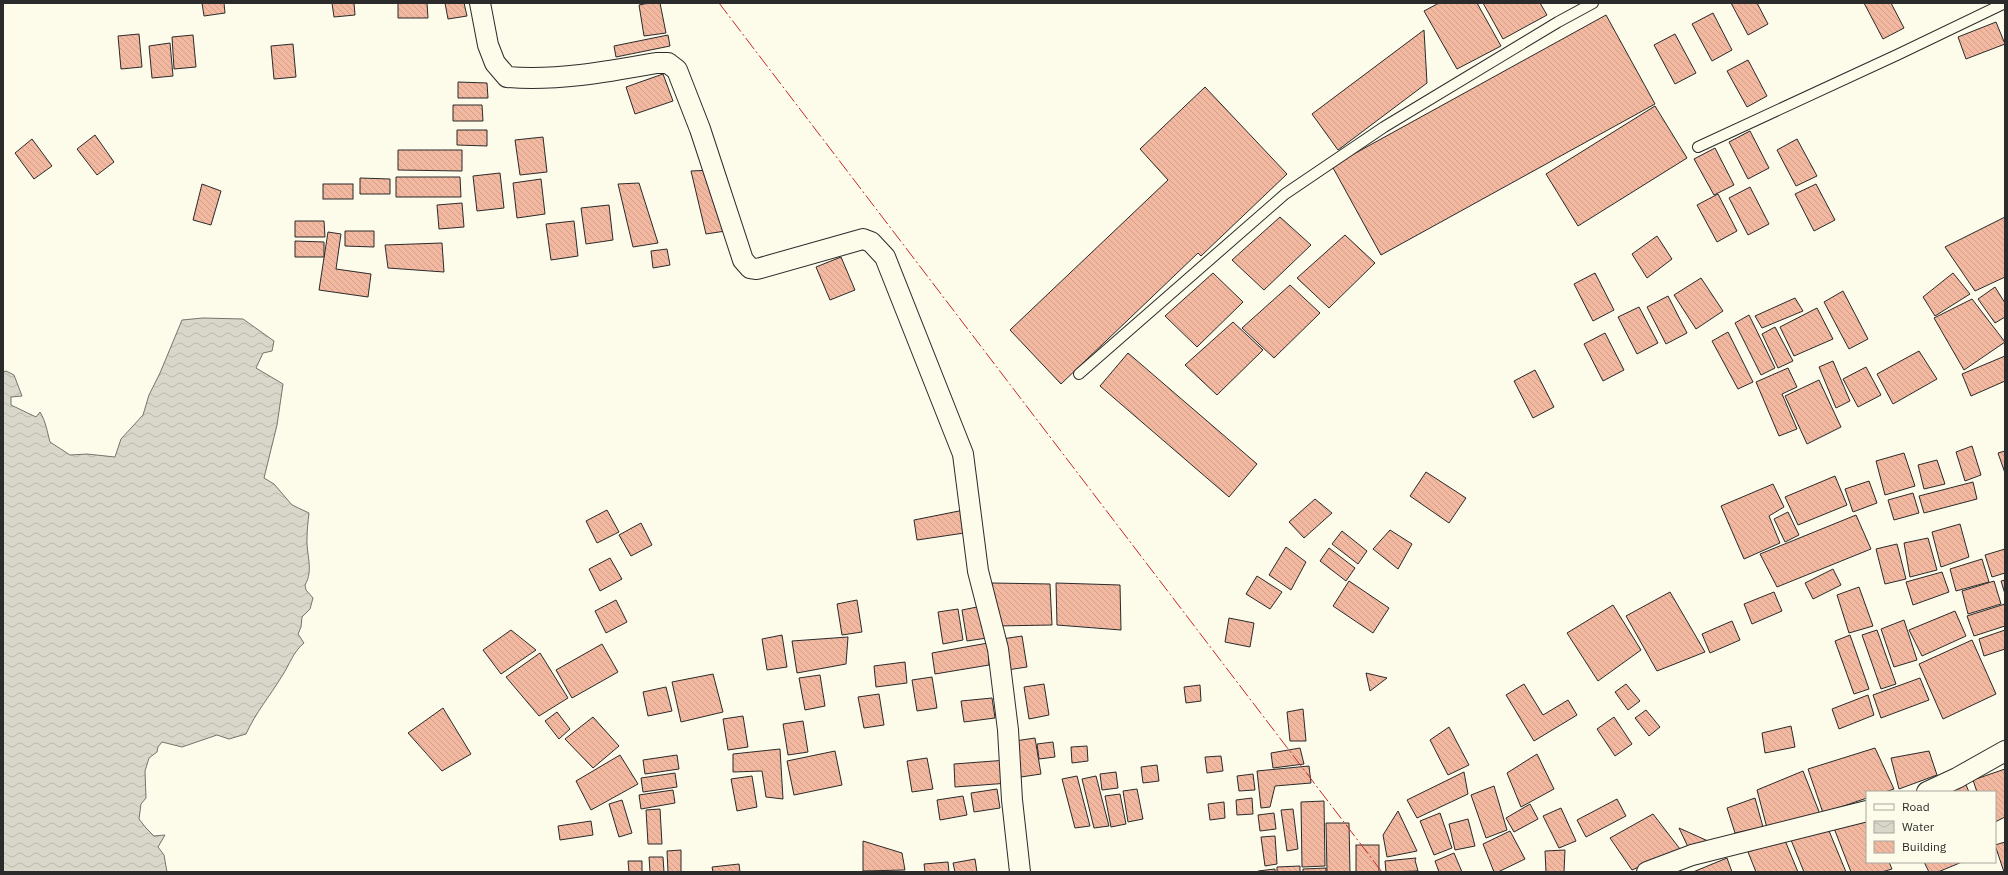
<svg xmlns="http://www.w3.org/2000/svg" width="2008" height="875" font-family="'IBM Plex Sans',sans-serif">
	<defs>
		<pattern id="water-waves" width="16" height="10" patternUnits="userSpaceOnUse"><rect width="16" height="10" fill="#d8d7c9"/><path d="M0 5q4-4 8 0t8 0" fill="none" stroke="#bab9ad"/></pattern>
		<pattern id="building-back-hatch" width="6" height="6" patternUnits="userSpaceOnUse"><rect width="6" height="6" fill="#f2b8a0"/><path d="M-1 5l2 2M0 0l6 6M5-1l2 2" fill="none" stroke="#d09e8a"/></pattern>
	</defs>
	<rect width="100%" height="100%" fill="#fdfbea"/>
	<path fill="url(#water-waves)" stroke="#74746e" d="M203 318 243 319 274 341 272 351 263 353 256 368 283 384 277 425 264 478 274 484 292 505 309 513C308 522 307 530 307 538 306 554 314 570 305 585L306 590 313 598 310 609 302 617 301 627 298 634 304 643C293 652 290 664 282 676 270 696 256 712 246 734L229 739 217 735 182 747 162 742 158 747 157 752 149 758 145 771 146 798 141 804 139 819 146 828 154 836 165 835 158 847 164 855 167 872H3V372L6 371 14 375 22 396 11 397V405L36 417 40 412C46 422 47 431 50 442L70 455 87 454 115 457 121 439 143 415 149 395 160 373 182 320Z"/>
	<g fill="url(#building-back-hatch)" stroke="#2b2b2b">
		<polygon points="202,3 224,3 225,13 204,16"/>
		<polygon points="332,3 354,3 355,15 334,17"/>
		<polygon points="398,3 427,3 428,18 398,18"/>
		<polygon points="445,3 464,3 467,16 448,19"/>
		<polygon points="649,3 660,3 666,33 644,36 639,5"/>
		<polygon points="1439,3 1477,3 1501,46 1457,69 1424,11"/>
		<polygon points="1483,3 1540,3 1547,15 1503,39"/>
		<polygon points="1731,3 1757,3 1768,24 1748,35"/>
		<polygon points="1864,3 1891,3 1904,28 1883,39"/>
		<polygon points="1713,13 1732,50 1712,61 1692,24"/>
		<polygon points="1606,15 1655,104 1381,255 1332,166"/>
		<polygon points="1996,22 2005,44 1966,59 1958,37"/>
		<polygon points="1424,30 1427,83 1338,150 1312,114"/>
		<polygon points="139,34 142,67 121,69 118,36"/>
		<polygon points="1675,34 1696,73 1675,84 1654,45"/>
		<polygon points="193,35 196,67 174,69 172,37"/>
		<polygon points="668,35 670,46 616,57 614,46"/>
		<polygon points="170,43 173,76 152,78 149,46"/>
		<polygon points="293,44 296,77 274,79 271,46"/>
		<polygon points="1748,60 1767,96 1747,107 1727,71"/>
		<polygon points="663,74 673,101 635,114 626,87"/>
		<polygon points="458,82 487,83 488,98 458,98"/>
		<polygon points="1205,87 1287,174 1201,256 1198,253 1061,384 1010,330 1168,180 1140,149"/>
		<polygon points="453,105 482,105 483,121 453,121"/>
		<polygon points="1655,106 1687,158 1578,226 1546,174"/>
		<polygon points="457,130 487,130 487,146 457,145"/>
		<polygon points="1750,131 1769,168 1748,179 1729,142"/>
		<polygon points="95,135 114,162 97,175 77,149"/>
		<polygon points="543,137 547,172 520,175 515,140"/>
		<polygon points="32,139 52,166 34,179 15,153"/>
		<polygon points="1797,139 1817,176 1796,186 1777,150"/>
		<polygon points="1715,148 1734,185 1714,195 1694,159"/>
		<polygon points="398,150 462,150 462,171 398,170"/>
		<polygon points="712,170 732,230 706,234 691,171"/>
		<polygon points="500,173 504,208 477,211 473,176"/>
		<polygon points="396,177 460,177 461,197 396,197"/>
		<polygon points="360,178 390,179 390,194 360,194"/>
		<polygon points="541,179 545,214 517,218 513,183"/>
		<polygon points="639,183 658,243 633,247 618,184"/>
		<polygon points="202,184 221,191 211,225 193,220"/>
		<rect x="323" y="184" width="30" height="15"/>
		<polygon points="1816,184 1835,220 1814,231 1795,194"/>
		<polygon points="1750,187 1769,224 1748,235 1729,198"/>
		<polygon points="1718,194 1737,231 1717,242 1697,205"/>
		<polygon points="462,203 464,227 439,229 437,205"/>
		<polygon points="609,205 613,240 586,244 581,208"/>
		<polygon points="1280,217 1311,245 1264,290 1232,260"/>
		<polygon points="2005,217 2005,277 1975,291 1945,247"/>
		<polygon points="295,221 324,221 325,237 295,237"/>
		<polygon points="574,221 578,256 551,260 546,224"/>
		<polygon points="345,231 374,231 374,247 345,246"/>
		<polygon points="328,232 341,234 336,269 371,274 368,297 319,290"/>
		<polygon points="1345,235 1375,263 1329,308 1297,278"/>
		<polygon points="1657,236 1672,259 1647,278 1632,254"/>
		<polygon points="295,241 324,242 324,257 295,257"/>
		<polygon points="442,243 444,272 388,268 385,245"/>
		<polygon points="667,249 670,265 653,268 651,251"/>
		<polygon points="841,257 855,290 830,300 816,267"/>
		<polygon points="1213,273 1243,302 1197,347 1165,316"/>
		<polygon points="1595,273 1614,310 1593,321 1574,284"/>
		<polygon points="1953,273 1970,294 1935,316 1923,297"/>
		<polygon points="1701,278 1723,311 1696,329 1674,295"/>
		<polygon points="1290,285 1320,313 1274,358 1242,328"/>
		<polygon points="1995,287 2005,303 2005,317 1995,323 1978,299"/>
		<polygon points="1843,291 1868,339 1849,349 1824,302"/>
		<polygon points="1668,296 1687,333 1666,344 1647,307"/>
		<polygon points="1795,298 1803,311 1762,328 1755,316"/>
		<polygon points="1972,299 2005,342 1964,370 1934,318"/>
		<polygon points="1639,307 1658,343 1637,354 1618,317"/>
		<polygon points="1817,308 1833,339 1794,356 1780,327"/>
		<polygon points="1749,315 1775,368 1761,375 1735,323"/>
		<polygon points="1233,322 1263,350 1217,395 1185,365"/>
		<polygon points="1775,327 1793,361 1778,368 1762,334"/>
		<polygon points="1728,332 1753,382 1738,389 1712,341"/>
		<polygon points="1605,333 1624,370 1603,381 1584,344"/>
		<polygon points="1919,351 1937,379 1893,404 1877,374"/>
		<polygon points="1128,353 1257,464 1229,497 1100,386"/>
		<polygon points="2005,356 2005,381 1971,396 1962,374"/>
		<polygon points="1833,361 1850,401 1836,408 1819,367"/>
		<polygon points="1866,367 1881,395 1858,407 1843,379"/>
		<polygon points="1788,368 1797,387 1782,394 1797,429 1779,436 1756,382"/>
		<polygon points="1535,370 1554,407 1533,418 1514,381"/>
		<polygon points="1819,380 1841,427 1807,444 1785,396"/>
		<polygon points="1972,446 1981,475 1965,481 1956,452"/>
		<polygon points="2005,451 2005,473 1998,453"/>
		<polygon points="1904,453 1915,486 1885,495 1876,461"/>
		<polygon points="1937,460 1945,484 1924,489 1918,465"/>
		<polygon points="1426,472 1466,498 1449,523 1410,496"/>
		<polygon points="1835,476 1847,505 1798,525 1785,497"/>
		<polygon points="1869,481 1877,503 1853,512 1845,489"/>
		<polygon points="1973,482 1977,499 1924,513 1919,496"/>
		<polygon points="1773,484 1784,507 1769,516 1780,543 1744,559 1721,506"/>
		<polygon points="1913,493 1919,513 1894,520 1888,500"/>
		<polygon points="1315,499 1332,513 1304,538 1289,522"/>
		<polygon points="969,509 971,532 917,540 914,520"/>
		<polygon points="607,510 619,532 597,543 586,521"/>
		<polygon points="1788,512 1799,535 1785,542 1774,519"/>
		<polygon points="1856,515 1871,549 1777,587 1760,554"/>
		<polygon points="641,523 652,545 631,556 619,535"/>
		<polygon points="1960,524 1969,557 1941,567 1932,532"/>
		<polygon points="1390,530 1412,544 1398,569 1373,549"/>
		<polygon points="1342,531 1367,551 1358,564 1332,544"/>
		<polygon points="1928,538 1937,570 1910,577 1904,543"/>
		<polygon points="1897,544 1906,579 1885,584 1876,549"/>
		<polygon points="1286,547 1306,562 1291,590 1269,575"/>
		<polygon points="1329,548 1355,568 1346,581 1320,561"/>
		<polygon points="2005,549 2005,573 1992,577 1985,555"/>
		<polygon points="610,558 622,579 600,591 589,569"/>
		<polygon points="1982,559 1989,582 1956,591 1950,569"/>
		<polygon points="1833,569 1841,585 1813,599 1805,583"/>
		<polygon points="1942,572 1949,592 1913,605 1906,582"/>
		<polygon points="1257,576 1282,592 1270,609 1246,594"/>
		<polygon points="2005,580 2005,594 2001,581"/>
		<polygon points="1349,581 1389,608 1373,633 1333,606"/>
		<polygon points="1994,581 2001,604 1968,614 1962,591"/>
		<polygon points="992,583 1050,584 1052,625 996,626"/>
		<polygon points="1056,583 1120,585 1121,630 1057,625"/>
		<polygon points="1859,587 1873,626 1849,633 1837,595"/>
		<polygon points="1670,592 1705,652 1657,671 1626,616"/>
		<polygon points="1774,592 1782,611 1752,624 1744,604"/>
		<polygon points="616,600 627,622 606,633 595,611"/>
		<polygon points="857,600 862,632 842,635 837,604"/>
		<polygon points="2005,604 2005,626 1974,636 1967,616"/>
		<polygon points="1613,605 1641,650 1598,681 1567,633"/>
		<polygon points="982,606 987,638 967,641 962,610"/>
		<polygon points="958,609 963,640 943,644 938,612"/>
		<polygon points="1955,611 1966,636 1922,656 1909,630"/>
		<polygon points="1229,618 1254,623 1250,647 1225,642"/>
		<polygon points="1904,620 1917,660 1894,667 1881,629"/>
		<polygon points="1732,621 1740,640 1710,653 1702,634"/>
		<polygon points="511,630 536,650 501,674 483,650"/>
		<polygon points="1877,630 1896,684 1881,689 1862,635"/>
		<polygon points="2005,630 2005,649 1984,656 1979,639"/>
		<polygon points="782,635 787,667 767,670 762,639"/>
		<polygon points="1850,635 1869,689 1854,694 1835,641"/>
		<polygon points="1022,636 1027,667 1007,670 1002,639"/>
		<polygon points="848,637 846,664 797,673 792,641"/>
		<polygon points="1972,640 1996,694 1943,719 1919,664"/>
		<polygon points="988,643 989,665 935,674 932,653"/>
		<polygon points="602,644 618,672 572,698 556,670"/>
		<polygon points="540,653 568,698 539,716 506,677"/>
		<polygon points="905,662 907,683 876,687 874,666"/>
		<polygon points="1366,673 1387,678 1370,691"/>
		<polygon points="713,674 723,712 681,722 672,682"/>
		<polygon points="820,675 825,706 805,710 799,678"/>
		<polygon points="932,677 937,708 917,711 912,680"/>
		<polygon points="1920,678 1929,700 1881,718 1873,695"/>
		<polygon points="1044,684 1049,715 1029,719 1024,687"/>
		<polygon points="1524,684 1543,715 1568,700 1577,715 1534,741 1506,695"/>
		<polygon points="1626,684 1640,701 1628,710 1615,692"/>
		<polygon points="1200,685 1201,701 1186,703 1184,687"/>
		<polygon points="666,687 672,711 648,716 643,692"/>
		<polygon points="879,694 884,725 864,728 858,697"/>
		<polygon points="1868,695 1874,715 1839,729 1832,709"/>
		<polygon points="992,698 995,718 964,722 961,701"/>
		<polygon points="443,708 471,754 442,771 408,733"/>
		<polygon points="1303,709 1306,741 1290,741 1287,712"/>
		<polygon points="1646,710 1660,727 1649,736 1635,718"/>
		<polygon points="557,712 570,729 559,739 545,721"/>
		<polygon points="743,716 748,747 728,750 723,719"/>
		<polygon points="593,717 619,746 593,768 565,739"/>
		<polygon points="1614,717 1632,744 1615,756 1597,729"/>
		<polygon points="803,721 808,752 788,755 783,724"/>
		<polygon points="1791,726 1795,747 1765,753 1762,733"/>
		<polygon points="1449,727 1469,765 1448,775 1430,740"/>
		<polygon points="1035,738 1041,774 1021,777 1015,741"/>
		<polygon points="1053,742 1055,757 1039,759 1037,744"/>
		<polygon points="1087,746 1088,761 1072,763 1071,747"/>
		<polygon points="1300,748 1304,764 1273,768 1271,753"/>
		<polygon points="1875,748 1894,789 1885,792 1867,792 1867,798 1823,813 1808,769"/>
		<polygon points="780,749 783,799 766,797 762,771 733,772 733,754"/>
		<polygon points="835,751 842,785 794,795 787,761"/>
		<polygon points="1929,751 1937,775 1899,789 1891,758"/>
		<polygon points="1537,754 1554,789 1521,807 1507,773"/>
		<polygon points="620,755 638,784 591,810 576,781"/>
		<polygon points="677,755 679,769 645,774 643,760"/>
		<polygon points="1221,756 1223,771 1207,773 1205,757"/>
		<polygon points="927,758 933,789 912,792 907,761"/>
		<polygon points="1007,760 1009,783 955,787 954,764"/>
		<polygon points="1157,765 1159,781 1143,783 1141,767"/>
		<polygon points="1309,766 1311,783 1275,786 1270,807 1261,808 1257,771"/>
		<polygon points="2005,769 2005,817 1995,822 1995,792 1977,792 1973,780"/>
		<polygon points="1803,771 1820,814 1767,828 1757,790"/>
		<polygon points="1116,772 1118,788 1102,790 1100,774"/>
		<polygon points="1464,772 1468,794 1417,818 1407,800"/>
		<polygon points="675,773 677,787 643,792 641,778"/>
		<polygon points="1253,774 1255,790 1239,791 1237,776"/>
		<polygon points="752,776 757,807 737,811 731,779"/>
		<polygon points="1077,776 1090,826 1075,828 1062,779"/>
		<polygon points="1096,776 1109,826 1094,828 1082,779"/>
		<polygon points="1966,785 1969,792 1945,792"/>
		<polygon points="1494,786 1507,830 1486,838 1471,795"/>
		<polygon points="997,789 1000,808 974,812 971,793"/>
		<polygon points="1137,789 1143,819 1128,822 1123,791"/>
		<polygon points="673,790 675,803 641,809 639,795"/>
		<polygon points="1120,794 1126,824 1111,827 1105,796"/>
		<polygon points="963,796 967,815 940,820 937,800"/>
		<polygon points="1252,798 1253,814 1237,815 1236,800"/>
		<polygon points="1755,798 1763,827 1735,833 1727,808"/>
		<polygon points="1617,799 1626,816 1586,837 1577,820"/>
		<polygon points="622,800 632,833 619,837 609,804"/>
		<polygon points="1324,801 1325,866 1302,867 1301,802"/>
		<polygon points="1224,802 1225,818 1210,820 1208,804"/>
		<polygon points="1530,804 1538,819 1514,832 1506,818"/>
		<polygon points="1561,808 1576,841 1559,848 1543,816"/>
		<polygon points="660,809 662,844 648,844 646,810"/>
		<polygon points="1293,809 1298,849 1287,851 1281,810"/>
		<polygon points="1398,811 1417,851 1387,857 1383,835"/>
		<polygon points="1274,813 1276,829 1260,831 1258,815"/>
		<polygon points="1440,813 1452,848 1434,855 1420,821"/>
		<polygon points="1653,814 1680,849 1632,870 1610,838"/>
		<polygon points="1867,816 1867,862 1889,862 1892,869 1882,872 1851,872 1832,823"/>
		<polygon points="1468,819 1475,846 1455,850 1449,824"/>
		<polygon points="591,821 593,835 560,840 558,826"/>
		<polygon points="1326,823 1349,823 1350,872 1327,872"/>
		<polygon points="1827,826 1846,872 1804,872 1791,840"/>
		<polygon points="1679,828 1708,841 1689,849"/>
		<polygon points="1510,831 1525,859 1498,872 1494,872 1483,844"/>
		<polygon points="1275,836 1277,864 1265,866 1261,837"/>
		<polygon points="1784,838 1798,872 1756,872 1748,852"/>
		<polygon points="863,841 902,853 905,870 863,871"/>
		<polygon points="2005,842 2005,872 2004,872 1995,845"/>
		<rect x="1356" y="845" width="23" height="27"/>
		<polygon points="681,850 681,872 668,872 667,851"/>
		<polygon points="1565,850 1564,872 1546,872 1545,851"/>
		<polygon points="1454,853 1462,872 1439,872 1435,861"/>
		<polygon points="649,857 663,857 664,872 650,872"/>
		<polygon points="1416,858 1415,860 1418,871 1386,872 1385,861"/>
		<polygon points="1727,858 1732,872 1693,872"/>
		<polygon points="975,859 977,872 955,872 953,863"/>
		<polygon points="628,861 642,861 642,872 629,872"/>
		<polygon points="948,862 949,872 925,872 924,864"/>
		<polygon points="1924,862 1962,862 1938,872 1929,872"/>
		<polygon points="739,864 740,872 713,872 712,867"/>
		<polygon points="1300,866 1300,872 1277,872 1277,867"/>
		<polygon points="1326,868 1326,872 1303,872 1303,869"/>
		<polygon points="1275,869 1275,872 1259,872 1258,871"/>
	</g>
	<g fill="none" stroke-linecap="round" stroke-linejoin="round">
		<defs>
			<g id="service">
				<polyline points="1698,147 1899,54 2005,3"/>
				<polyline points="1079,374 1285,194 1384,127 1558,22 1593,3"/>
			</g>
			<g id="minor">
				<path d="M480 3 488 45 495 63 507 77C557 81 606 72 656 63H668L677 70 700 129 743 260 750 268 757 269 863 239 871 242 885 257 963 454 978 571 998 649 1008 730 1012 800 1020 872"/>
				<polyline points="1927,792 1957,778 2005,751"/>
				<polyline points="1647,872 1692,855 1867,811"/>
			</g>
		</defs>
		<use href="#service" stroke="#2b2b2b" stroke-width="12"/>
		<use href="#minor" stroke="#2b2b2b" stroke-width="22"/>
		<use href="#service" stroke="#fdfbea" stroke-width="10"/>
		<use href="#minor" stroke="#fdfbea" stroke-width="20"/>
		<polyline stroke="#c62828" stroke-width="1" stroke-dasharray="14 3 2 3" stroke-linecap="butt" points="719,3 1382,872"/>
	</g>
	<rect width="2008" height="875" fill="none" stroke="#2b2b2b" stroke-width="8"/>
	<rect x="1866" y="791" width="130" height="72" fill="#fdfbea" stroke="#a9a89e"/>
	<rect x="1874" y="804" width="20" height="6" fill="#fdfbea" stroke="#a9a89e"/>
	<text x="1902" y="811" font-size="12" fill="#2b2b2b">Road</text>
	<rect x="1874" y="821" width="20" height="12" fill="url(#water-waves)" stroke="#a9a89e"/>
	<text x="1902" y="831" font-size="12" fill="#2b2b2b">Water</text>
	<rect x="1874" y="841" width="20" height="12" fill="url(#building-back-hatch)" stroke="#a9a89e"/>
	<text x="1902" y="851" font-size="12" fill="#2b2b2b">Building</text>
</svg>
